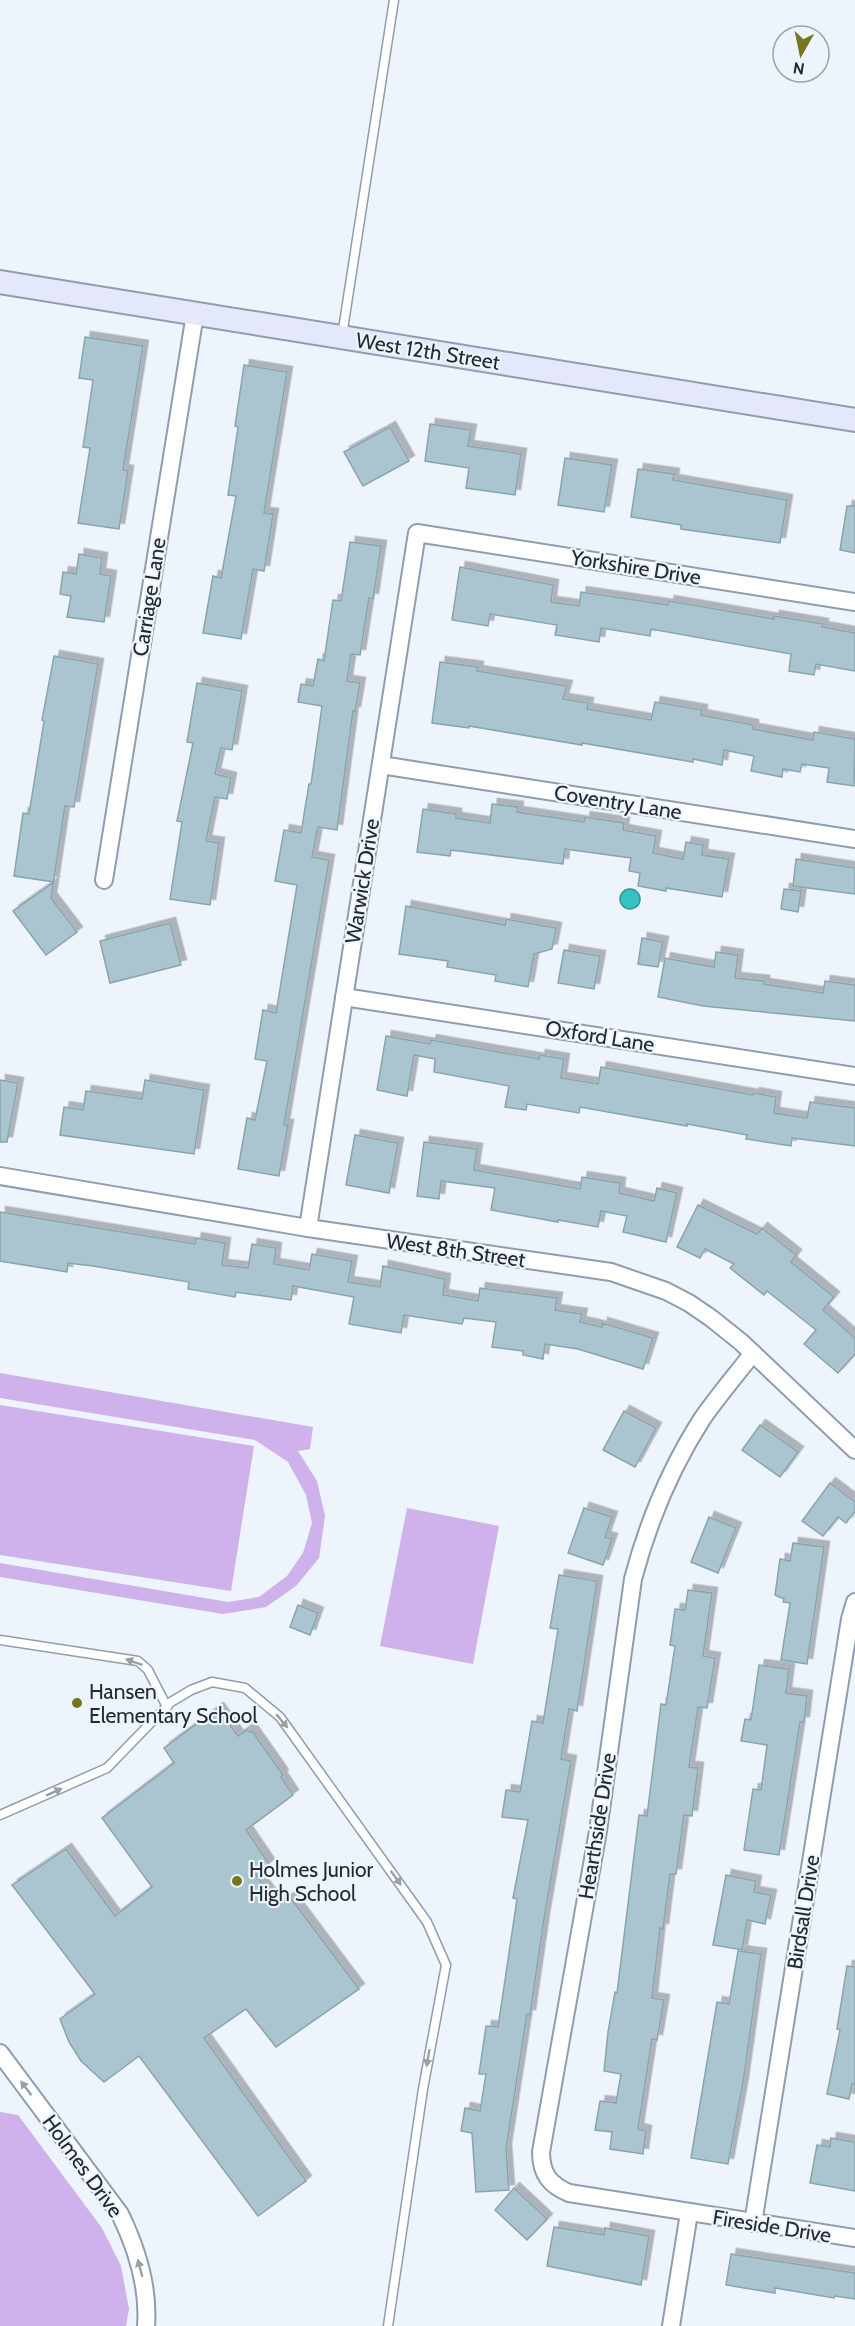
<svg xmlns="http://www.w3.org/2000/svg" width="855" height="2326" font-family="Cabin,sans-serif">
	<defs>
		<filter id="shadow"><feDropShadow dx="5.5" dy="-5.5" stdDeviation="0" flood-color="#0004"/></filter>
	</defs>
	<rect width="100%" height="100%" fill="#edf4fc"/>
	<g fill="#cfb1ec">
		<polygon points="0,1373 313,1427 310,1449 298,1451 317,1481 325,1516 319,1558 296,1586 266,1607 223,1614 0,1577 0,1563 228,1602 259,1597 287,1576 303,1553 312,1523 306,1495 288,1462 255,1440 0,1398"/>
		<polygon points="0,1405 254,1446 231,1591 0,1555"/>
		<polygon points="407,1508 499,1526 473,1664 380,1646"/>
		<polygon points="0,2112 18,2115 102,2228 121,2266 129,2309 126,2326 0,2326"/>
	</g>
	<circle fill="#37c2c2" stroke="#319496" stroke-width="1.5" cx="630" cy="899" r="10"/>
	<g fill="#aac5d0" stroke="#8aa4ae" stroke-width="1.5" filter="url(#shadow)">
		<polygon points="85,337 143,346 123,470 128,471 119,529 78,523 90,448 83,447 93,380 79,378"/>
		<polygon points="244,365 287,372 264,513 273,514 264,571 253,569 241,639 203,633 213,576 221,578 236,496 228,495 238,427 235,426"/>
		<polygon points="430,424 471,430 468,446 521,454 515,495 466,488 469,468 425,461"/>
		<polygon points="390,427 409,461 363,486 344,452"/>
		<polygon points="565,458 612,465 604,512 558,505"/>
		<polygon points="638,469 674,474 673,480 787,500 780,543 681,529 681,525 631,517"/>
		<polygon points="847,506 855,506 855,553 840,550"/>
		<polygon points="350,542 381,546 373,599 369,598 360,655 351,654 347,681 360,683 355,712 353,711 337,830 318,827 312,857 329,860 284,1125 288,1125 279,1176 238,1169 247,1118 255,1120 267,1061 255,1059 263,1010 276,1013 297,885 275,881 284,830 301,833 309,784 311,784 322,706 298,702 301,684 313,686 318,659 324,661 333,600 341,601"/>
		<polygon points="79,554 102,558 100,574 111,576 104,622 67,617 71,596 60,594 63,572 76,574"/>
		<polygon points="460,567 553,585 551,602 579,606 581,592 668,605 669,601 774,619 774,616 823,624 822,627 855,633 855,671 816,664 814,675 789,671 791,654 651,629 650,636 601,628 599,642 555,635 557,625 490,614 488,626 452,620"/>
		<polygon points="54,656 98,664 74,807 65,806 51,898 77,932 46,955 13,911 54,882 14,876 23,813 29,814 44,721 42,720"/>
		<polygon points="440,662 478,667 477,671 567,686 563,699 588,703 587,709 651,720 655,702 702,710 701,715 753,725 753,729 813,740 814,732 855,739 854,786 827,782 829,768 802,764 800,772 783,769 782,777 751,771 754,756 724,750 722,765 693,759 693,762 582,743 582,745 469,726 469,728 432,723"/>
		<polygon points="197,683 242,691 232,750 221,748 215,774 231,778 227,799 215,797 206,841 219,843 210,905 170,899 182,822 177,821 193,743 187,742"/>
		<polygon points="492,804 518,807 517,812 584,822 585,817 624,823 623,830 656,836 653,853 683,859 686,842 703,845 702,855 729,859 722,897 666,888 666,891 638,886 640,873 629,871 631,858 565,849 563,864 451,850 450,856 417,852 423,809 456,814 456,818 490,823"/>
		<polygon points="796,859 855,868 855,894 793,886"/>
		<polygon points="784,889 801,891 798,912 781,909"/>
		<polygon points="406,906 505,925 506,919 556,928 552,949 534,954 528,987 495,981 496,975 447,967 448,961 399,954"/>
		<polygon points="170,923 181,965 110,983 100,941"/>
		<polygon points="642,938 663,942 658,967 638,964"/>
		<polygon points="564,950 600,956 594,989 558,983"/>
		<polygon points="716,952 738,955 735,978 764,981 764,984 823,993 825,981 855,985 855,1021 703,1006 658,997 665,958 714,967"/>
		<polygon points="386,1036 430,1044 431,1040 539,1059 540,1055 564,1059 561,1078 598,1084 601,1067 753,1095 754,1093 776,1097 774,1113 807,1118 810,1102 855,1108 855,1146 792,1138 791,1146 746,1139 747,1135 687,1124 687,1126 580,1107 579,1113 527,1104 526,1110 505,1107 509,1086 434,1072 435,1059 414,1055 407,1096 377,1090"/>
		<polygon points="0,1080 18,1083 7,1142 0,1142"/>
		<polygon points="145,1080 204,1090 194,1154 60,1135 64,1107 83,1110 86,1091 142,1099"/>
		<polygon points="355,1135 398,1143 389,1193 346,1185"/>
		<polygon points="424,1142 477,1149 474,1170 580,1189 582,1177 620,1183 619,1193 654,1201 657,1188 677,1193 666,1242 623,1232 627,1216 601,1211 598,1227 558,1220 558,1222 491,1210 495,1188 441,1181 439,1199 417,1196"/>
		<polygon points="698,1205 757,1234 762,1228 796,1255 791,1262 834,1297 823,1310 855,1338 855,1354 838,1373 804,1344 816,1330 767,1291 764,1295 730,1268 734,1264 705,1249 700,1258 677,1247"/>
		<polygon points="0,1212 195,1244 196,1238 225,1243 222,1265 248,1268 252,1244 276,1248 274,1264 309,1270 312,1254 352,1261 348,1282 380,1287 383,1266 445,1279 443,1295 478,1301 480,1288 557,1298 555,1310 582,1314 580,1322 602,1327 602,1323 653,1338 643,1369 578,1349 545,1344 543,1359 523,1355 523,1351 492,1347 496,1322 464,1318 462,1324 404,1315 401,1333 349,1324 354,1297 293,1286 291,1300 236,1292 235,1297 188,1289 189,1282 93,1266 68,1263 67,1272 0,1261"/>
		<polygon points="624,1411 656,1428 635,1467 603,1450"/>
		<polygon points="760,1425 798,1452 780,1477 742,1450"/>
		<polygon points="830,1483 855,1502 855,1511 846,1523 838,1517 823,1536 802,1521"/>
		<polygon points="584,1508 612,1517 605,1537 612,1539 603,1565 568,1553"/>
		<polygon points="709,1517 736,1528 718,1573 691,1562"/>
		<polygon points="793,1543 824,1547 807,1664 781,1660 790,1603 783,1602 784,1599 775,1595 780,1559 790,1561"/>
		<polygon points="559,1575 597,1581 577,1711 569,1709 561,1759 571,1761 544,1919 530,2015 527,2014 506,2149 509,2190 476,2192 472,2133 461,2131 465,2108 480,2111 486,2074 479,2074 486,2026 498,2027 517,1899 513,1898 528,1820 502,1817 506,1790 520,1792 532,1721 543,1723 558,1629 550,1628"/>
		<polygon points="688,1590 712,1593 703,1656 715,1658 707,1708 698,1707 689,1767 698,1768 692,1816 684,1815 676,1874 670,1874 663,1929 660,1928 652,1998 664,2000 657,2040 652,2039 638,2129 646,2131 643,2154 610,2149 612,2132 595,2130 600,2101 616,2103 621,2074 604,2071 608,2032 615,1992 617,1993 639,1815 647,1816 661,1704 666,1705 675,1646 670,1645 675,1609 685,1610"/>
		<polygon points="298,1605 318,1613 310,1635 290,1627"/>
		<polygon points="759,1665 789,1669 786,1693 807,1696 804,1722 800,1722 779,1855 744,1850 753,1789 761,1790 767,1745 741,1741 745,1719 751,1720"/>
		<polygon points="218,1708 238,1736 247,1730 250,1732 252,1731 283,1775 281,1777 293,1795 246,1830 269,1864 256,1875 278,1905 290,1897 359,1989 276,2047 246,2009 204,2038 306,2181 258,2216 139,2056 104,2082 81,2061 69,2042 60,2019 95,1994 12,1885 66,1849 115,1916 152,1887 102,1818 174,1763 164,1748"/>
		<polygon points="726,1875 756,1881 754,1892 771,1895 765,1924 747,1920 742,1950 713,1945"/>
		<polygon points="738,1951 761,1954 743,2083 728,2164 691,2158 717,2002 729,2004"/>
		<polygon points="847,1966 855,1967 855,2084 852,2084 849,2099 827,2094 840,2030 837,2029"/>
		<polygon points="831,2138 855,2142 855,2191 810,2183 817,2145 830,2147"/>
		<polygon points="514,2188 547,2219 527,2240 495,2210"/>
		<polygon points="554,2227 604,2235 605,2228 649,2236 641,2285 547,2266"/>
		<polygon points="731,2254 855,2273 855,2299 835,2296 834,2298 775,2288 775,2293 726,2285"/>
	</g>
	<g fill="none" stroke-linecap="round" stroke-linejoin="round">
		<defs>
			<g id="lane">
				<polyline points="342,336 394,0"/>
				<polyline points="0,1640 138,1661 148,1670 167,1707"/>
				<polyline points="0,1815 107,1768 171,1702 191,1690 212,1682 245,1688 280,1717 427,1922 446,1965 423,2089 388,2326"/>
			</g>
			<g id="street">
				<polyline points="381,765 855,839"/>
				<polyline points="104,880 195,314"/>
				<polyline points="344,997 855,1076"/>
				<polyline points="0,1176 308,1228 611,1272 666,1291 689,1303 711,1318 741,1342 855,1450"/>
				<polyline points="308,1228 417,533 855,602"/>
				<path d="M753 1353C736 1375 718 1396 702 1419 670 1469 648 1522 633 1579L598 1831 541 2152C541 2174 550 2185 569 2193L855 2238"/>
				<path d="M0 2053 120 2214C137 2249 149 2287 146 2326"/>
				<polyline points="753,2223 850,1619 855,1602"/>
				<polyline points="671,2326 689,2213"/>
			</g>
			<polyline id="secondary" points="0,282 855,420"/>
		</defs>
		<use href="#lane" stroke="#8e9eb0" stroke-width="11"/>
		<use href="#street" stroke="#8e9eb0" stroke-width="20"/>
		<use href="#secondary" stroke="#8e9eb0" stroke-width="26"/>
		<use href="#lane" stroke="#fff" stroke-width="8"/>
		<use href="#street" stroke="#fff" stroke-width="16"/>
		<use href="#secondary" stroke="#e5e7fb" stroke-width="22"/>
	</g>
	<defs><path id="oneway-solid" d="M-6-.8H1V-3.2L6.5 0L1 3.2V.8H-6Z" transform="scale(1.5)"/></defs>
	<g fill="#9c9fa2">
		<use href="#oneway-solid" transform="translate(134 1662) rotate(-161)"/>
		<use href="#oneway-solid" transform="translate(282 1721) rotate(50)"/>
		<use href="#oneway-solid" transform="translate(54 1792) rotate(-24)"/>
		<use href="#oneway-solid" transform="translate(396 1878) rotate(54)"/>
		<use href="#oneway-solid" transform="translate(428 2058) rotate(100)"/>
		<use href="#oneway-solid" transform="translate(26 2088) rotate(-127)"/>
		<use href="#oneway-solid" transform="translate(140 2268) rotate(-105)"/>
	</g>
	<g fill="#74771e" stroke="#edf4fc" stroke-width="2">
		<circle cx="77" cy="1703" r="6"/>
		<circle cx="237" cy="1881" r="6"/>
	</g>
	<g text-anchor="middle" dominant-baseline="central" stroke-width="4.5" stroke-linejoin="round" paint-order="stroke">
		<g font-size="21" fill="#232931" stroke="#edf4fc">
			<text transform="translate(428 351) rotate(9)">West 12th Street</text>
			<text transform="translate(636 567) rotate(9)">Yorkshire Drive</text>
			<text transform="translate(149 597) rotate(-81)">Carriage Lane</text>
			<text transform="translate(618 802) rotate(9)">Coventry Lane</text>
			<text transform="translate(362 881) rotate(-81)">Warwick Drive</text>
			<text transform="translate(600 1036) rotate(9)">Oxford Lane</text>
			<text transform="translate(456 1250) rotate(8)">West 8th Street</text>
			<text transform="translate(597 1826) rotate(-81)">Hearthside Drive</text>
			<text transform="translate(803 1912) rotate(-81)">Birdsall Drive</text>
			<text transform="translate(83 2166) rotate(54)">Holmes Drive</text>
			<text transform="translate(772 2226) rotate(9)">Fireside Drive</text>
		</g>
		<g font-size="21" fill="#232931" stroke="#edf4fc" text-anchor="start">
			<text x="89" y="1691">Hansen<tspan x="89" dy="24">Elementary School</tspan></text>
			<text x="249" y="1869">Holmes Junior<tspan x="249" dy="24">High School</tspan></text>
		</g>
	</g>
	<g transform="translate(801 54) rotate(189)"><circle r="28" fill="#edf4fc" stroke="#9ca3ab" stroke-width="1.5"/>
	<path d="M0-4.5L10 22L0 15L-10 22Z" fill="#74771e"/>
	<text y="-9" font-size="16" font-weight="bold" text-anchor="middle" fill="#232931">N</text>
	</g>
</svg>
